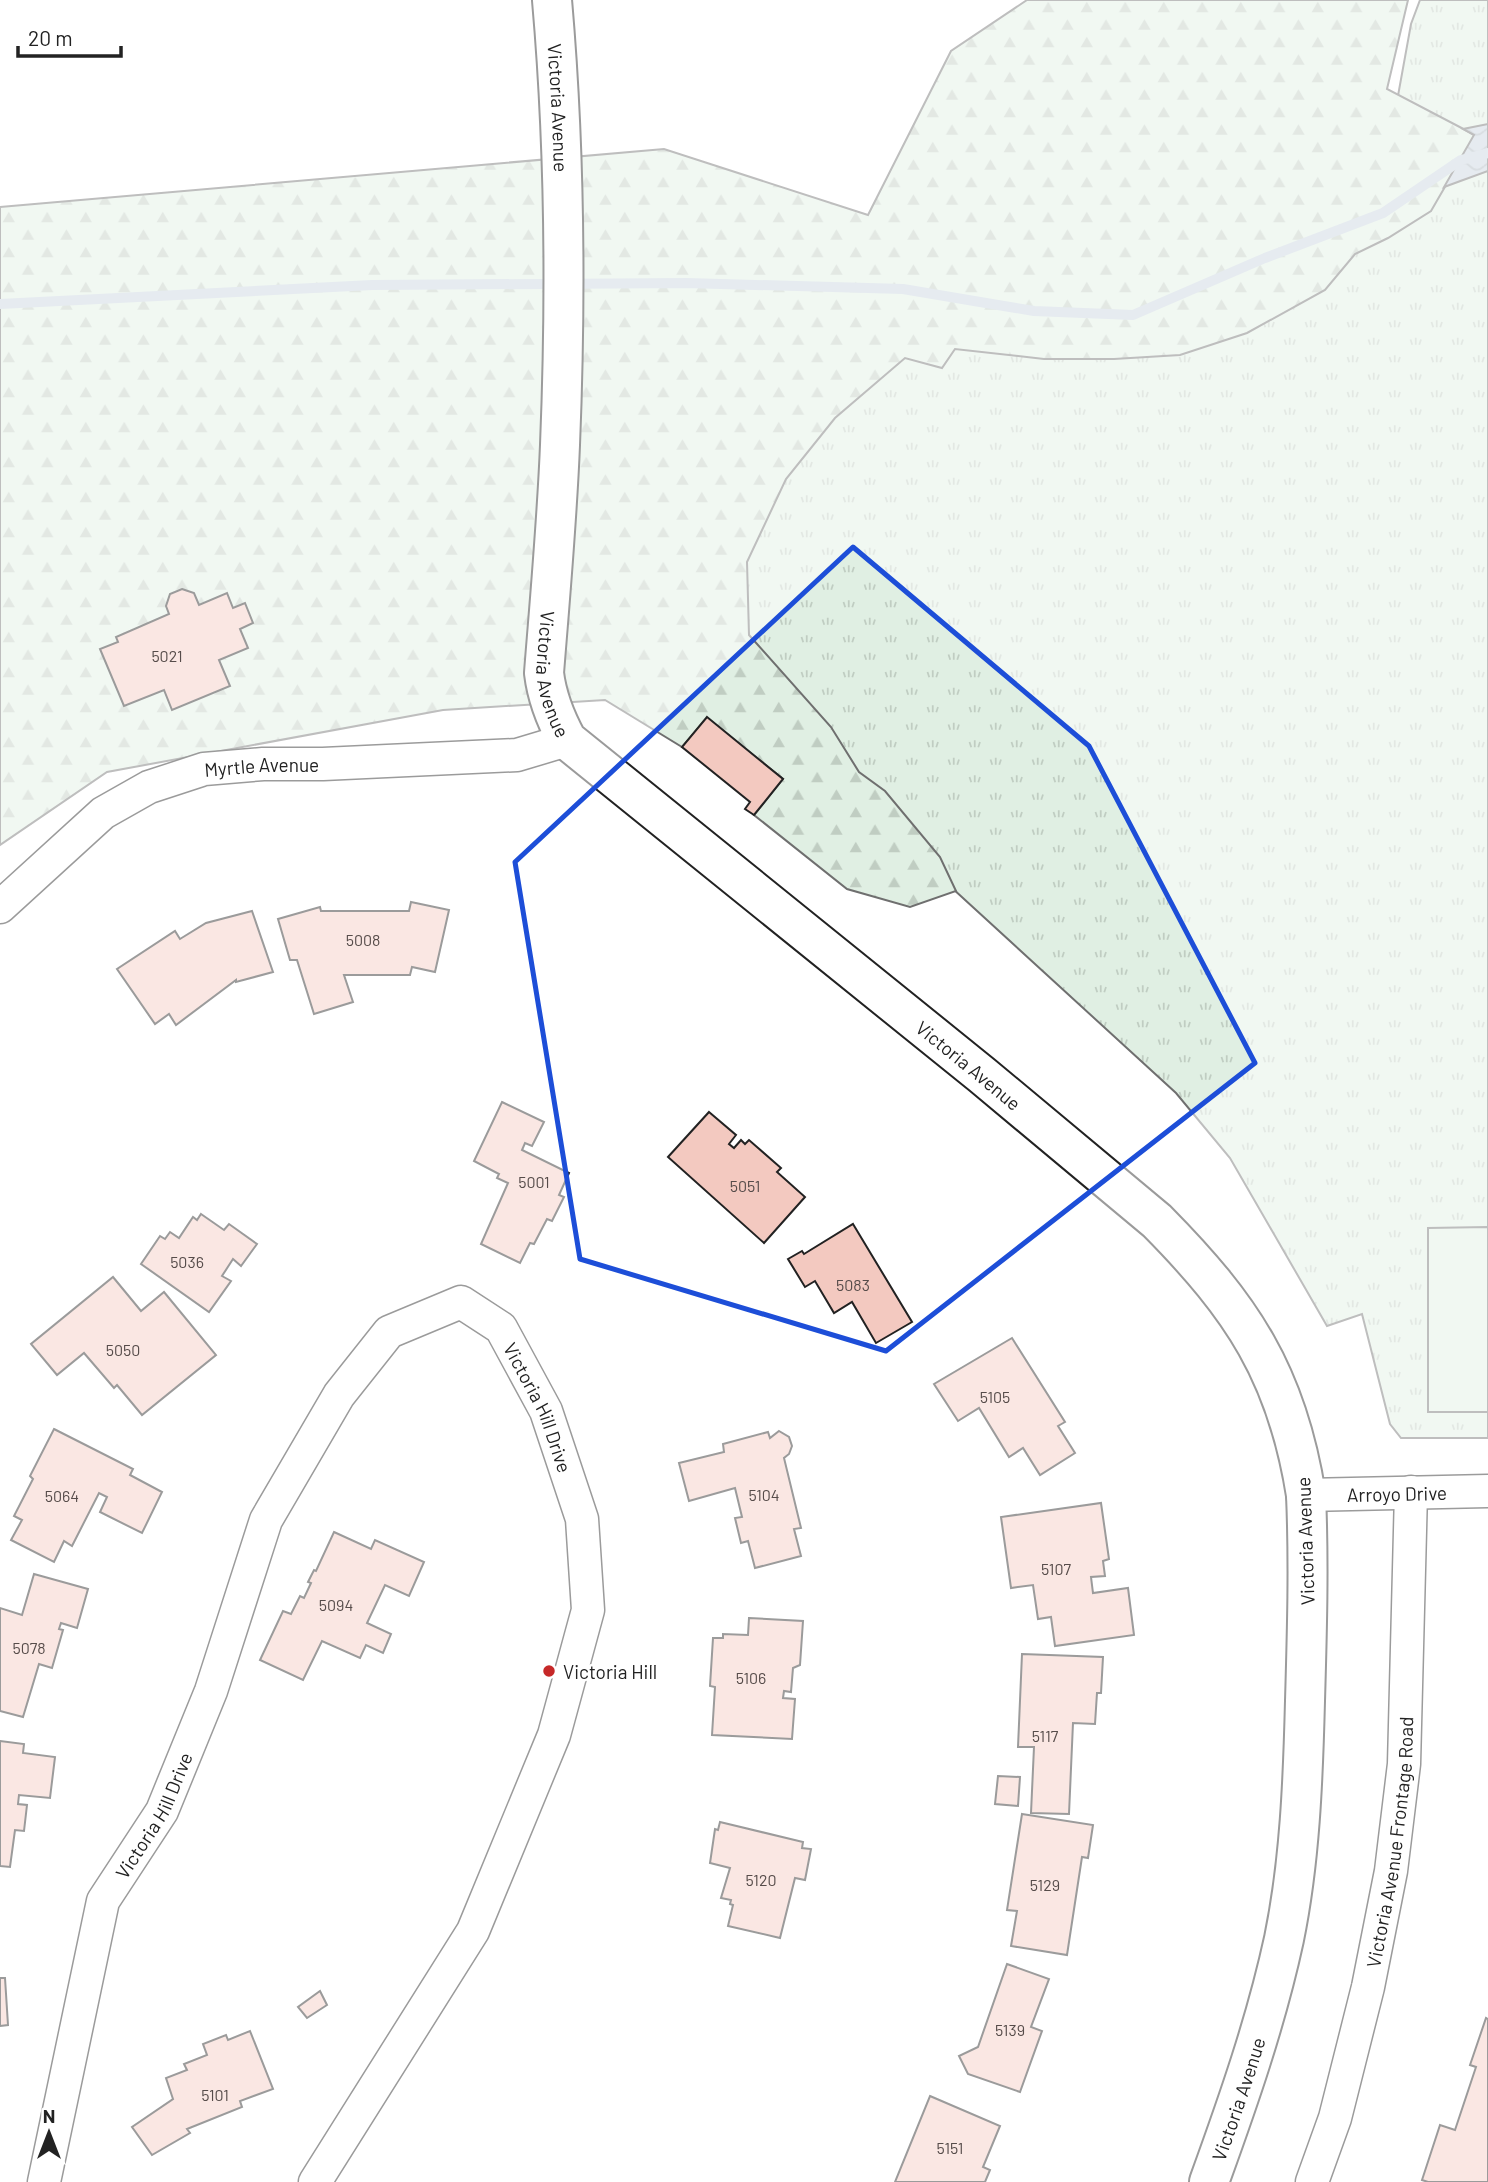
<svg xmlns="http://www.w3.org/2000/svg" width="1488" height="2182" font-family="Barlow,sans-serif">
	<defs>
		<pattern id="grass-tufts" width="24" height="20" patternUnits="userSpaceOnUse" patternTransform="scale(1.75)"><rect width="24" height="20" fill="#e0efe3"/><path d="M3 7l-1-3M5 7V3M7 7l1-3M15 17l-1-3M17 17v-4M19 17l1-3" fill="none" stroke="#c0cdc2"/></pattern>
		<pattern id="forest-firs" width="22" height="20" patternUnits="userSpaceOnUse" patternTransform="scale(1.75)"><rect width="22" height="20" fill="#e0efe3"/><path d="M5 1l3.5 6h-7zM16 11l3.5 6h-7z" fill="#c0cdc2"/></pattern>
		<pattern id="water-waves" width="16" height="10" patternUnits="userSpaceOnUse" patternTransform="scale(1.75)"><rect width="16" height="10" fill="#c7d3dd"/><path d="M0 5q4-4 8 0t8 0" fill="none" stroke="#abb5bd"/></pattern>
	</defs>
	<rect width="100%" height="100%" fill="#fff"/>
	<polygon fill="url(#grass-tufts)" stroke="#6f6f6f" stroke-width="2" points="1420,0 1488,0 1488,1438 1401,1438 1390,1424 1362,1314 1327,1326 1230,1158 1176,1093 622,586 600,236 1380,195 1411,24"/>
	<polygon fill="url(#forest-firs)" stroke="#6f6f6f" stroke-width="2" points="1027,0 1408,0 1387,89 1475,135 1431,211 1388,238 1355,254 1325,290 1247,333 1180,355 1114,359 1044,359 955,349 942,368 905,358 835,418 786,479 747,562 749,635 831,727 859,772 885,791 940,857 956,891 910,907 847,889 754,815 783,779 707,718 682,747 605,700 443,710 107,772 0,845 0,207 664,149 868,215 951,51"/>
	<polygon fill="#e0efe3" stroke="#6f6f6f" stroke-width="2" points="1488,1227 1488,1412 1428,1412 1428,1228"/>
	<polygon fill="url(#water-waves)" stroke="#6f6f6f" stroke-width="2" points="1488,124 1488,171 1444,187 1474,135 1463,129"/>
	<g fill="none" stroke-linecap="round" stroke-linejoin="round">
		<polyline stroke="#c7d3dd" stroke-width="10" points="0,304 372,285 686,283 903,289 1034,311 1133,315 1265,258 1383,213 1461,160 1488,153"/>
	</g>
	<g fill="#f3c9c0" stroke="#222" stroke-width="2">
		<polygon points="182,589 194,593 199,605 227,593 233,608 245,603 253,623 240,629 248,648 219,660 230,686 172,710 164,690 124,706 100,649 118,642 116,637 169,614 166,606 170,594"/>
		<polygon points="707,717 783,779 754,815 745,809 750,802 682,747"/>
		<polygon points="411,902 449,910 435,972 412,967 410,975 344,975 353,1002 314,1014 297,960 290,960 278,919 320,907 321,911 409,911"/>
		<polygon points="252,911 273,972 236,982 236,980 176,1025 169,1014 155,1024 117,969 175,931 180,939 206,923"/>
		<polygon points="502,1102 544,1122 532,1146 525,1143 522,1150 569,1173 559,1195 564,1197 552,1221 547,1219 534,1244 530,1243 520,1263 481,1244 508,1183 497,1178 499,1174 474,1161"/>
		<polygon points="709,1112 736,1135 729,1144 734,1148 741,1140 745,1144 749,1140 781,1168 777,1172 805,1197 764,1243 668,1157"/>
		<polygon points="201,1214 224,1230 229,1224 257,1244 241,1266 233,1259 222,1276 231,1281 209,1312 141,1264 160,1236 165,1239 170,1232 179,1238 193,1217 197,1220"/>
		<polygon points="853,1224 912,1322 876,1343 852,1302 834,1313 815,1281 805,1287 788,1259 802,1251 804,1254"/>
		<polygon points="113,1277 141,1311 164,1292 216,1355 142,1415 117,1385 114,1388 84,1353 57,1375 31,1344"/>
		<polygon points="1012,1338 1065,1422 1058,1426 1075,1453 1040,1475 1023,1448 1009,1457 979,1408 958,1421 934,1384"/>
		<polygon points="54,1429 133,1469 130,1475 162,1492 142,1533 100,1512 107,1497 99,1493 72,1546 64,1541 54,1562 11,1540 22,1520 14,1516 33,1479 30,1476"/>
		<polygon points="779,1431 789,1437 792,1446 789,1454 784,1458 801,1528 794,1529 801,1556 755,1568 748,1541 741,1543 735,1518 742,1517 735,1488 689,1501 679,1463 724,1452 723,1444 768,1432 770,1438"/>
		<polygon points="1101,1503 1109,1559 1103,1561 1105,1576 1091,1577 1093,1593 1128,1588 1134,1635 1055,1646 1051,1617 1038,1619 1033,1585 1011,1588 1001,1517"/>
		<polygon points="334,1532 371,1549 375,1540 424,1562 409,1596 385,1585 367,1623 391,1634 383,1653 366,1645 360,1658 322,1641 303,1680 260,1660 283,1611 291,1614 300,1596 304,1598 311,1583 308,1582 314,1570 316,1571"/>
		<polygon points="34,1574 88,1589 77,1628 61,1623 59,1629 63,1630 52,1668 39,1664 23,1717 0,1711 0,1608 22,1615"/>
		<polygon points="749,1618 803,1621 800,1665 793,1668 791,1692 784,1691 783,1698 795,1699 792,1739 712,1735 715,1687 710,1686 713,1638 723,1638 723,1634 748,1635"/>
		<polygon points="1022,1654 1103,1657 1101,1693 1097,1693 1095,1724 1073,1723 1069,1814 1031,1813 1034,1747 1018,1747"/>
		<polygon points="0,1741 24,1744 23,1753 55,1757 50,1798 19,1795 18,1804 27,1805 24,1831 15,1830 10,1867 0,1866"/>
		<polygon points="998,1776 1020,1777 1018,1806 995,1804"/>
		<polygon points="1022,1814 1093,1825 1088,1858 1082,1857 1067,1955 1011,1946 1017,1911 1007,1910"/>
		<polygon points="720,1822 803,1842 802,1848 811,1849 805,1880 795,1878 780,1938 728,1926 733,1905 730,1904 731,1900 721,1898 730,1868 710,1863 715,1829 718,1830"/>
		<polygon points="1007,1964 1049,1979 1031,2027 1042,2031 1020,2092 968,2074 959,2056 978,2047"/>
		<polygon points="0,1978 5,1978 8,2025 0,2026"/>
		<polygon points="320,1991 327,2005 307,2018 298,2007"/>
		<polygon points="1486,2018 1488,2019 1488,2182 1428,2182 1422,2180 1440,2125 1455,2130 1476,2067 1470,2065"/>
		<polygon points="250,2031 273,2089 240,2101 242,2107 187,2129 190,2133 152,2155 132,2127 173,2099 166,2078 187,2070 184,2064 207,2055 203,2044 226,2035 228,2040"/>
		<polygon points="930,2096 1000,2126 983,2167 990,2170 985,2182 895,2182"/>
	</g>
	<g fill="none" stroke-linecap="round" stroke-linejoin="round">
		<defs>
			<g id="minor">
				<path id="s1" d="M0 907 103 813 149 787 204 769 263 764H323L517 755 567 740"/>
				<path id="s2" d="M1306 1495 1488 1491"/>
				<path id="s3" d="M44 2182 103 1901 162 1811 211 1691 266 1520 339 1395 389 1332 461 1302 501 1328 546 1411 582 1519 588 1610 554 1735 473 1931 315 2182"/>
				<path id="s4" d="M1312 2182 1335 2118 1368 1987 1391 1871 1404 1764 1411 1492"/>
			</g>
			<g id="tertiary">
				<path id="s5" d="M552 0C565 148 566 297 560 445 557 521 550 597 544 673 547 698 555 718 567 740L982 1075 1157 1221C1242 1307 1287 1374 1306 1495"/>
			</g>
			<g id="secondary">
				<path id="s6" d="M1209 2182C1238 2102 1266 2022 1284 1939 1300 1861 1303 1780 1305 1701 1307 1632 1309 1564 1306 1495"/>
			</g>
		</defs>
		<use href="#minor" stroke="#222" stroke-width="35"/>
		<use href="#tertiary" stroke="#222" stroke-width="42"/>
		<use href="#secondary" stroke="#222" stroke-width="42"/>
		<use href="#minor" stroke="#fff" stroke-width="32"/>
		<use href="#tertiary" stroke="#fff" stroke-width="38"/>
		<use href="#secondary" stroke="#fff" stroke-width="38"/>
	</g>
	<path d="M0 0H1488V2182H0ZM853 547 1089 746 1255 1063 886 1351 580 1259 515 862Z" fill="#fff" fill-opacity=".55" fill-rule="evenodd"/>
	<path fill="none" stroke="#1d4ed8" stroke-width="5" stroke-linejoin="round" d="M853 547 1089 746 1255 1063 886 1351 580 1259 515 862Z"/>
	<circle fill="#c62828" stroke="#fff" stroke-width="2.5" cx="549" cy="1671" r="7"/>
	<g text-anchor="middle" dominant-baseline="central" stroke-width="5" stroke-linejoin="round" paint-order="stroke">
		<g font-size="16" fill="#564c4a">
			<text x="167" y="655">5021</text>
			<text x="363" y="939">5008</text>
			<text x="534" y="1181">5001</text>
			<text x="745" y="1185">5051</text>
			<text x="187" y="1261">5036</text>
			<text x="853" y="1284">5083</text>
			<text x="123" y="1349">5050</text>
			<text x="995" y="1396">5105</text>
			<text x="764" y="1494">5104</text>
			<text x="62" y="1495">5064</text>
			<text x="1056" y="1568">5107</text>
			<text x="336" y="1604">5094</text>
			<text x="29" y="1647">5078</text>
			<text x="751" y="1677">5106</text>
			<text x="1045" y="1735">5117</text>
			<text x="761" y="1879">5120</text>
			<text x="1045" y="1884">5129</text>
			<text x="1010" y="2029">5139</text>
			<text x="215" y="2094">5101</text>
			<text x="950" y="2147">5151</text>
		</g>
		<g font-size="19" fill="#222" stroke="#fff">
			<text stroke="none"><textPath href="#s5" startOffset="108">Victoria Avenue</textPath></text>
			<text stroke="none"><textPath href="#s5" startOffset="676">Victoria Avenue</textPath></text>
			<text stroke="none"><textPath href="#s1" startOffset="308">Myrtle Avenue</textPath></text>
			<text stroke="none"><textPath href="#s5" startOffset="1262">Victoria Avenue</textPath></text>
			<text stroke="none"><textPath href="#s3" startOffset="1143">Victoria Hill Drive</textPath></text>
			<text stroke="none"><textPath href="#s2" startOffset="91">Arroyo Drive</textPath></text>
			<text transform="translate(1305 1541) rotate(-92)">Victoria Avenue</text>
			<text stroke="none"><textPath href="#s3" startOffset="387">Victoria Hill Drive</textPath></text>
			<text stroke="none"><textPath href="#s4" startOffset="350">Victoria Avenue Frontage Road</textPath></text>
			<text stroke="none"><textPath href="#s6" startOffset="88">Victoria Avenue</textPath></text>
		</g>
		<g font-size="19" fill="#222" stroke="#fff" text-anchor="start">
			<text x="563" y="1671">Victoria Hill</text>
		</g>
	</g>
	<g transform="translate(49 2133)" stroke="#ffffff" stroke-width="5" paint-order="stroke">
	<path d="M0-5L12 26L0 18L-12 26Z" fill="#222222"/>
	<text y="-10" font-size="19" font-weight="bold" text-anchor="middle" fill="#222222">N</text>
	</g>
	<path d="M18 46v10h103v-10" fill="none" stroke="#222222" stroke-width="3.5"/>
	<text x="28" y="46" font-size="21" fill="#222222" stroke="#ffffff" stroke-width="5" paint-order="stroke">20 m</text>
</svg>
